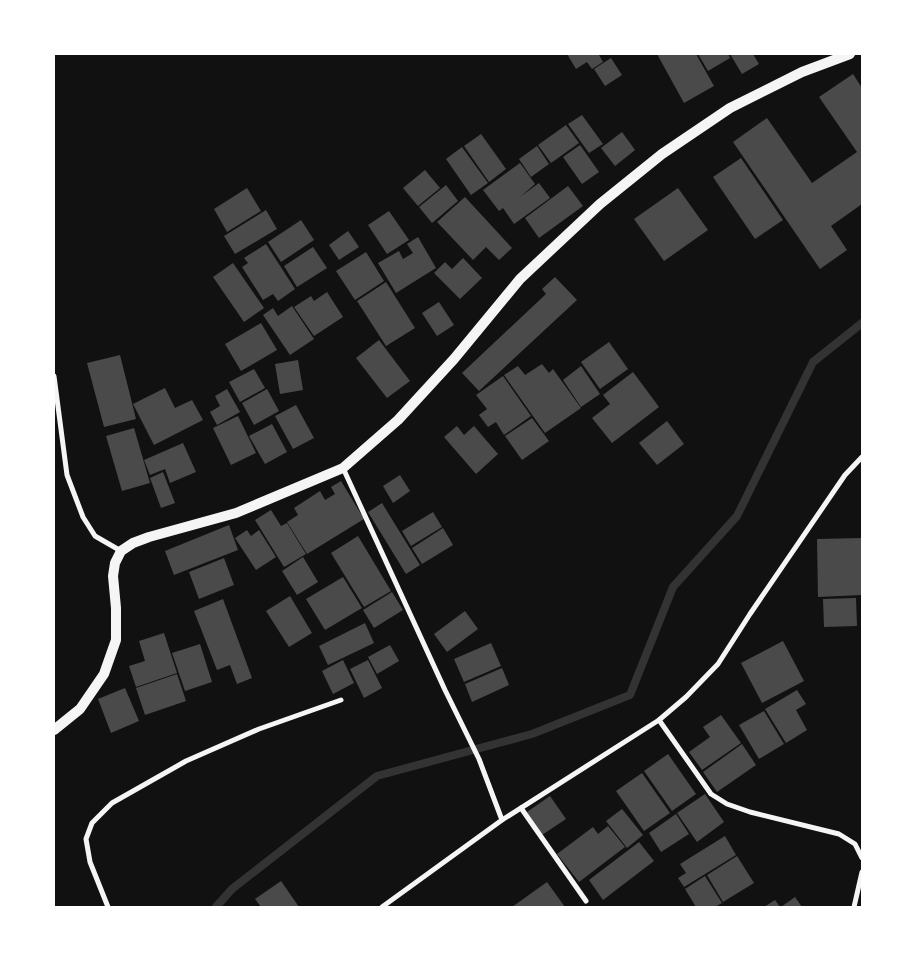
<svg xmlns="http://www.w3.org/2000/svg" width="916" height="961" font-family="'Noto Sans',sans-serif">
	<rect width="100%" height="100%" fill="#111"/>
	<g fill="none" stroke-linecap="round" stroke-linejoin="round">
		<polyline stroke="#333" stroke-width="8" points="216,907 232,889 377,776 532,734 630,695 673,587 737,516 813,362 862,323"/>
	</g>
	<g fill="#4a4a4a">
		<polygon points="567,54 601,54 599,55 603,62 592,69 587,62 576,69"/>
		<polygon points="657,54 696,54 714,86 684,103"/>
		<polygon points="698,54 728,54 730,58 708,71"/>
		<polygon points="730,54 753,54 759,64 742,74"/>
		<polygon points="611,58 622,75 605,86 594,69"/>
		<polygon points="853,74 862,88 862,204 831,226 847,250 820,269 733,142 767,118 812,183 857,152 819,97"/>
		<polygon points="582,115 603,144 589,153 568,124"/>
		<polygon points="566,125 579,143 551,163 538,145"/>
		<polygon points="622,132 635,150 615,166 601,148"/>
		<polygon points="481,134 506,169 489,182 464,146"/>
		<polygon points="580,145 599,172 582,184 563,157"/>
		<polygon points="537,146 549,164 531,177 519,159"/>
		<polygon points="462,147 488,183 471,195 446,159"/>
		<polygon points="741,158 783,220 755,239 713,177"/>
		<polygon points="520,163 535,184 520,197 539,183 550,198 514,224 503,208 499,211 483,190"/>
		<polygon points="425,170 440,188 418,206 403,188"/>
		<polygon points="446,185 458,201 432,223 419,207"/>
		<polygon points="568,186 583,206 539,238 525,218"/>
		<polygon points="247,188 261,211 227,232 214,209"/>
		<polygon points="678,188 708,230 664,261 634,219"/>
		<polygon points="465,197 512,248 499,260 486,247 473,260 437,222"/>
		<polygon points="266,210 277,229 235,254 224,236"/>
		<polygon points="389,211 409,240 387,254 368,225"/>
		<polygon points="301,220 314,240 281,262 268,242"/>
		<polygon points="348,231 359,247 339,260 329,245"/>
		<polygon points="418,237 436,268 396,293 378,263 399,251 403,259 413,253 407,244"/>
		<polygon points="266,244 295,289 278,301 273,294 263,300 242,267 248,263 244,258"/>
		<polygon points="313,247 327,268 297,287 284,266"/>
		<polygon points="366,252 384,281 355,300 336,271"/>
		<polygon points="463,258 482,278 460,299 434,273 445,262 452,269"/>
		<polygon points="233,263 264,308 244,322 213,277"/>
		<polygon points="555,277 577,300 479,391 462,373 546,294 542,289"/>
		<polygon points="386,282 415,328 386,346 357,301"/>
		<polygon points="327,292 343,317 314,336 294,307 311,296 314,301"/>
		<polygon points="439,302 454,325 437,336 422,313"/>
		<polygon points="292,306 314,339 290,355 263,315 273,308 278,316"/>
		<polygon points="261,323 277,350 241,371 225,344"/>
		<polygon points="379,340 410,381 387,398 356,358"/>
		<polygon points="609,342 628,369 600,389 581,362"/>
		<polygon points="120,355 136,419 104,427 87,363"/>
		<polygon points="298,360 303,390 280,394 275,364"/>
		<polygon points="542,364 549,373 553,369 581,408 545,433 504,375 518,366 525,375"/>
		<polygon points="581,366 600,394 581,407 563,380"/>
		<polygon points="254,369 265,388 240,402 229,382"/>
		<polygon points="633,372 659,407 612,443 592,418 610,404 603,395"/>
		<polygon points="503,376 531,416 504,435 496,422 488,427 479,415 487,409 476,395"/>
		<polygon points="165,388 175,408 192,400 203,420 154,445 133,404"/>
		<polygon points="227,389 240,412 217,425 210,412 220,406 215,396"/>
		<polygon points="267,389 279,411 254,425 242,403"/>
		<polygon points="296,405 314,438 293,449 275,416"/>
		<polygon points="238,416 256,453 231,465 213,428"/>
		<polygon points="532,418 549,441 522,460 505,436"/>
		<polygon points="667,421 684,444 657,465 639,443"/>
		<polygon points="272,424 287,452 265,464 249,436"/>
		<polygon points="457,426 464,435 474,426 498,454 476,474 444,437"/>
		<polygon points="134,428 150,483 122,491 106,436"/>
		<polygon points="183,443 196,472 170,483 165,469 150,475 144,460"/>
		<polygon points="163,472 175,503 161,508 150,478"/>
		<polygon points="400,475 410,491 393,503 383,486"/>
		<polygon points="341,481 364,519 307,554 287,522 298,515 294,508 320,491 325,500 335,494 331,487"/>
		<polygon points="382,503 420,565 406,574 368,512"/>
		<polygon points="271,510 281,526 287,523 306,554 284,567 255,520"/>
		<polygon points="433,512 442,527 411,546 402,531"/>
		<polygon points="229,525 238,550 174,575 165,551"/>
		<polygon points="443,528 453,545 422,564 412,548"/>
		<polygon points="247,530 251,536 259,530 276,557 256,570 235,538"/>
		<polygon points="358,536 391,591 364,607 331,553"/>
		<polygon points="861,538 862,595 818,597 817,539"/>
		<polygon points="303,557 318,582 297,595 282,571"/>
		<polygon points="224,558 234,585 199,599 189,572"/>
		<polygon points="343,577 362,608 325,630 306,599"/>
		<polygon points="392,592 403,610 374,628 363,610"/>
		<polygon points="290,596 312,633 289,647 266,611"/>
		<polygon points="856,598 857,626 824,627 823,599"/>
		<polygon points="223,599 252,678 237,684 230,665 217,670 194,611"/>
		<polygon points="465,611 478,629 447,652 434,634"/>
		<polygon points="365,623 374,643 328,665 319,646"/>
		<polygon points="164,633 177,673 136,687 129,666 145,661 139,641"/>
		<polygon points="783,641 804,681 762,703 741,663"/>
		<polygon points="491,643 501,666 464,682 454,659"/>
		<polygon points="200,644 212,682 185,691 172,653"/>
		<polygon points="390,645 399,661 377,674 368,657"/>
		<polygon points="343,660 354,683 333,694 322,671"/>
		<polygon points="368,660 382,688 364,698 350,669"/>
		<polygon points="502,668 509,685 472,702 465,684"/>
		<polygon points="177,674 186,701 145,715 136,688"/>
		<polygon points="125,688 139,721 111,733 98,699"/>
		<polygon points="797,690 806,704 796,710 807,730 786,743 765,709"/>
		<polygon points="764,711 784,744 759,759 739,725"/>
		<polygon points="721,715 741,743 702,770 689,752 710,737 703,727"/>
		<polygon points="742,744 756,765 717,792 703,772"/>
		<polygon points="668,754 696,794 672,811 644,771"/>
		<polygon points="642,773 670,813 644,831 616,791"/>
		<polygon points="705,794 724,822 697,842 677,813"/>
		<polygon points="550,796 566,819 542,835 527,812"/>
		<polygon points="622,809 643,835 627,848 606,821"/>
		<polygon points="676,814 689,834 661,852 649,833"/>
		<polygon points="608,826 625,847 579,882 557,854 593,827 598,834"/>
		<polygon points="725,836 736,855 684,887 678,878 686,873 680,864"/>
		<polygon points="639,842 654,861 603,900 589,880"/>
		<polygon points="737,856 754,883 723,902 707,875"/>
		<polygon points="705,876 722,903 715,907 696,907 685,889"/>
		<polygon points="281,881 299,907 261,907 255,899"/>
		<polygon points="547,882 565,907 512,907"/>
		<polygon points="795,897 802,907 781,907"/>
		<polygon points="775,900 780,907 764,907"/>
	</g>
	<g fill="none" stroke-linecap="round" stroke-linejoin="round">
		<g stroke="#f5f5f5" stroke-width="5">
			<polyline points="54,376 67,475 83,517 95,536 121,551"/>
			<polyline points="343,468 445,690 479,759 502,820"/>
			<polyline points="659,720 711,794 727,804 750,812 839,834 855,844 862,858"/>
			<polyline points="521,808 586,901"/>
			<polyline points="108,907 90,862 86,839 92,823 112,803 186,761 259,729 341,700"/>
			<polyline points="382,907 502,820 659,720 686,697 718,664 750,614 845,475 862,457"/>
			<polyline points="854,907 862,872"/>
		</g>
		<polyline stroke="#f5f5f5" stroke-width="10" points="54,730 80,709 104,674 116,640 116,608 113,576 115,563 121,551 133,543 149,537 236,513 343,468 398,420 454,359 520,279 600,204 662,154 730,108 802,72 850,54"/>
	</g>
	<rect width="916" height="961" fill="none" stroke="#ffffff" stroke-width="110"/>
</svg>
